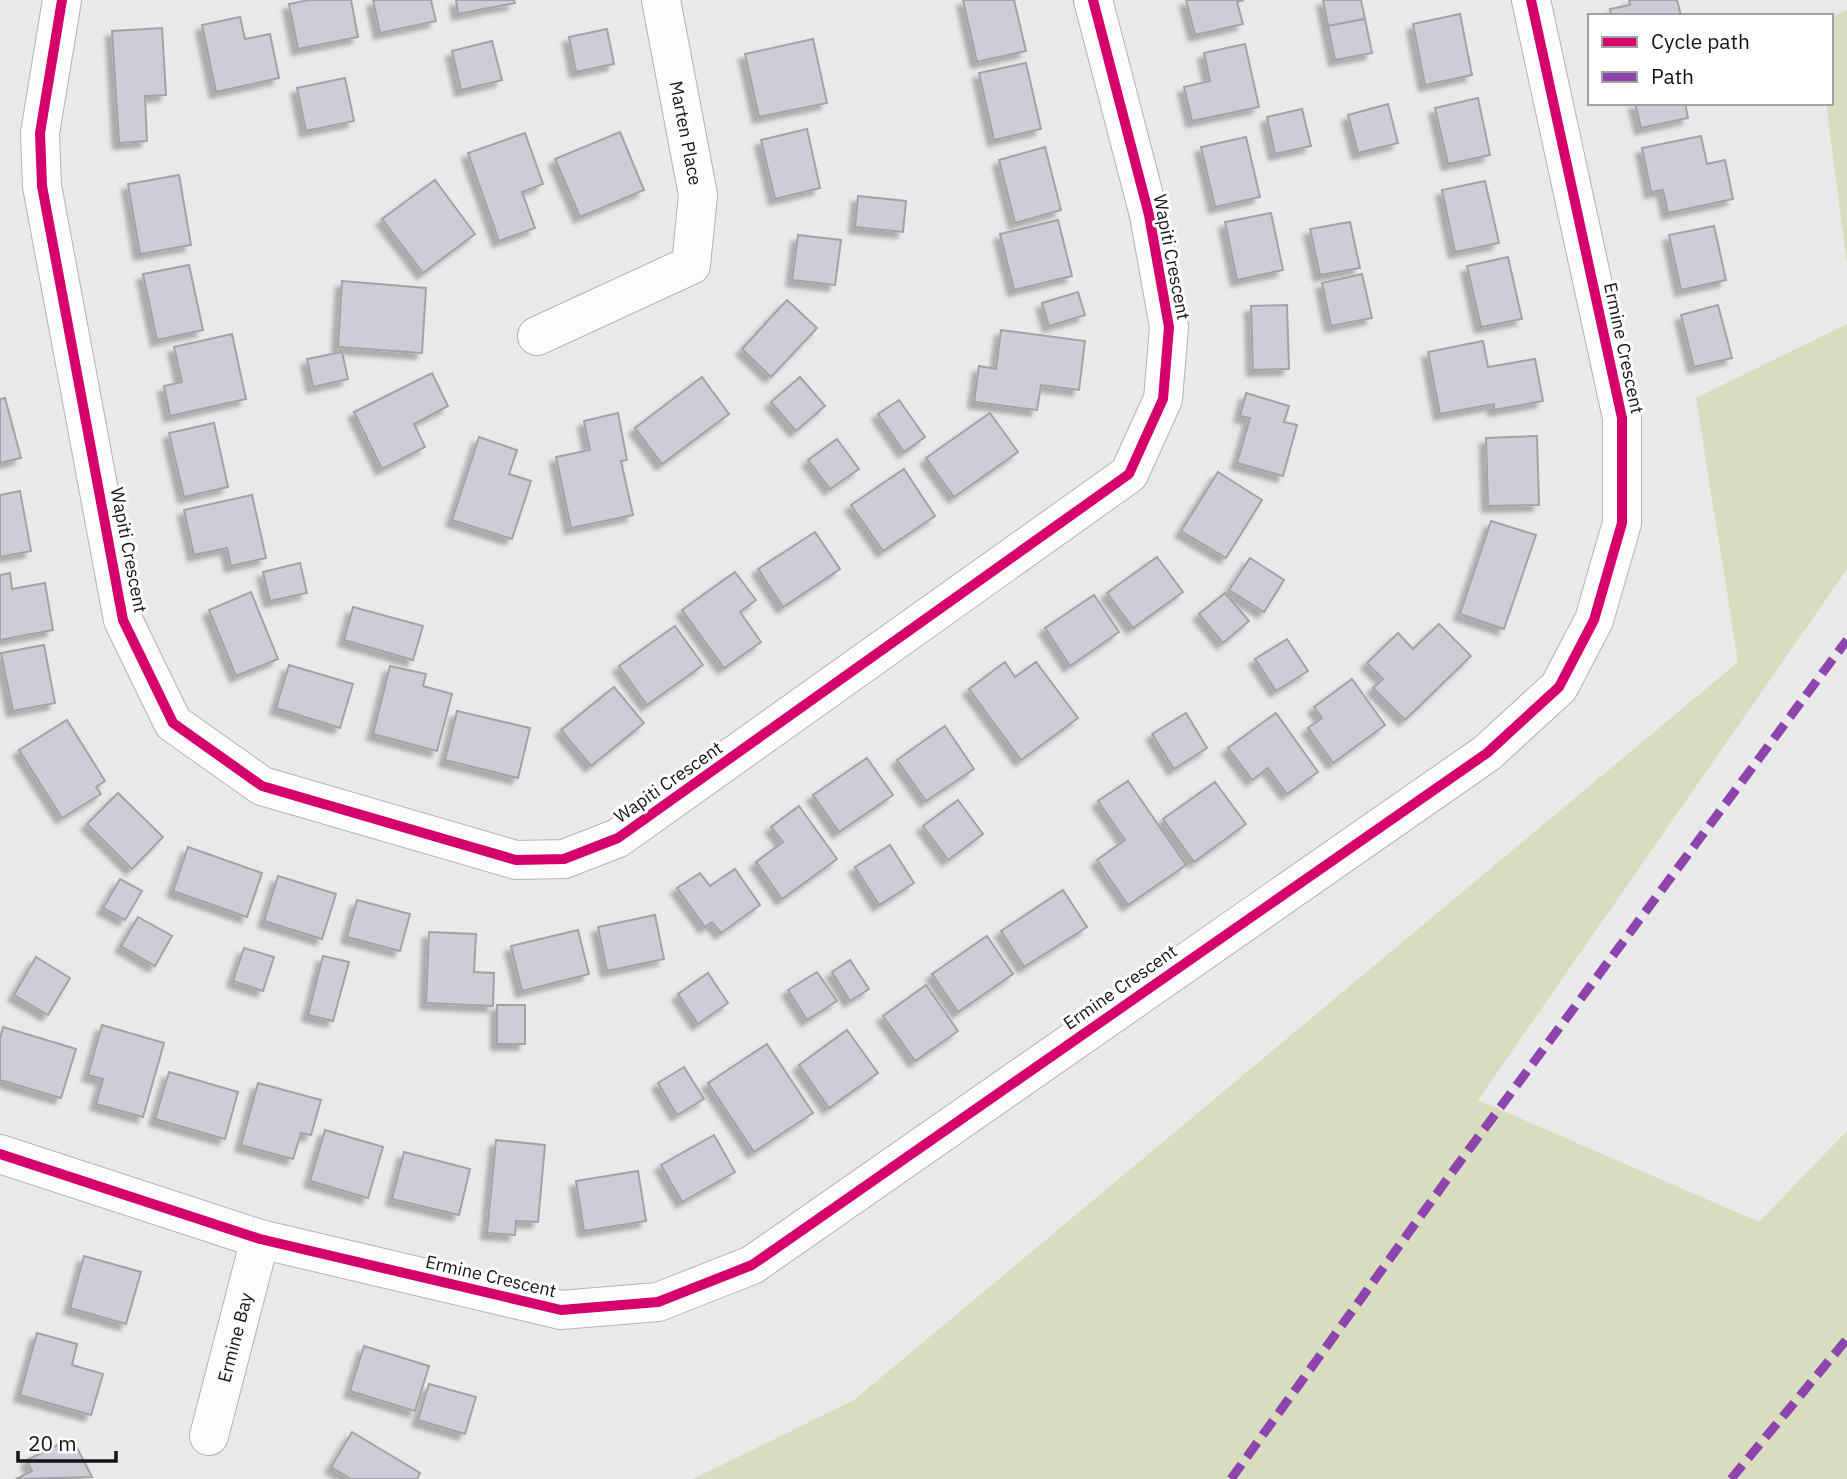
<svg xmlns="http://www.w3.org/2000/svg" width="1847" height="1479" font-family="'IBM Plex Sans',sans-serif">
	<defs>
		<filter id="shadow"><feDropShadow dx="-6" dy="6" stdDeviation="2" flood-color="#0004"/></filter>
	</defs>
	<rect width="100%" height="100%" fill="#e9e9e9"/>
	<g fill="#d7ddbe">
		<polygon points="1847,10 1847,264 1826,103 1831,103 1831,17"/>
		<polygon points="1847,324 1847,569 1478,1100 1759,1222 1847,1131 1847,1479 693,1479 854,1400 1738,662 1696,398"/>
	</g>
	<g fill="#d0cbd9" stroke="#a3a3a3" stroke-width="2" filter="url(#shadow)">
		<polygon points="309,0 351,0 358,37 298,49 289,4"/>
		<polygon points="373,0 431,0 436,21 380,33"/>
		<polygon points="456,0 514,0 515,3 458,14"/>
		<polygon points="963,0 1014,0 1026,51 977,62"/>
		<polygon points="1186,0 1244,0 1237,2 1243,24 1195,35"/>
		<polygon points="1323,0 1361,0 1365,19 1328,26"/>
		<polygon points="1629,0 1677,0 1681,16 1611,16 1610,9 1630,5"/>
		<polygon points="1460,14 1472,75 1425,85 1413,24"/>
		<polygon points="240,17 245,39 270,34 279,78 216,92 202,25"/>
		<polygon points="1365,19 1372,53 1335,60 1328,26"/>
		<polygon points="162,28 166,95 145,96 147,141 119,143 112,31"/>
		<polygon points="607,29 614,64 576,72 569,37"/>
		<polygon points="813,39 827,103 759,117 745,54"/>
		<polygon points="492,41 502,80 461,90 452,51"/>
		<polygon points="1245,44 1259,107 1192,121 1184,87 1210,81 1204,53"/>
		<polygon points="1026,63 1041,129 994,140 979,73"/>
		<polygon points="345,78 354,121 306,131 297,88"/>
		<polygon points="1478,98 1490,155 1448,164 1435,108"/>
		<polygon points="1635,103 1685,103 1688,118 1641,128"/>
		<polygon points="1388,104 1398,143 1358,153 1348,115"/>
		<polygon points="1302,109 1311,146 1275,154 1267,117"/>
		<polygon points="807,129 820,188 775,199 761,140"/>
		<polygon points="620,132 644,190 580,217 555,159"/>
		<polygon points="525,133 543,184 522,192 535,228 499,241 468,153"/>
		<polygon points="1701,136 1707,164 1725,160 1733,199 1668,213 1663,190 1651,192 1642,148"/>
		<polygon points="1246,137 1260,197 1215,207 1201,147"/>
		<polygon points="1045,147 1061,210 1015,223 999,160"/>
		<polygon points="179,175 191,245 140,254 128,184"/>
		<polygon points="435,180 475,234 423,273 382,219"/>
		<polygon points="1485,181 1499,243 1455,252 1442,190"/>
		<polygon points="858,196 906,201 903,232 855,227"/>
		<polygon points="1271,213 1283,270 1237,280 1225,222"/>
		<polygon points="1058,220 1072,276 1014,290 1000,234"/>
		<polygon points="1350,222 1360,268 1320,275 1310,229"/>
		<polygon points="1714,226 1726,280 1681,290 1669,235"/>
		<polygon points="798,235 841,240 835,285 792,280"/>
		<polygon points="1508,257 1522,319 1481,327 1467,266"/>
		<polygon points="189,265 203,330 157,340 143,274"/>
		<polygon points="1362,274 1372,318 1331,326 1322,283"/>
		<polygon points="342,281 426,288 422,353 338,347"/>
		<polygon points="1078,292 1085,315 1049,326 1042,303"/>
		<polygon points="787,300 817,328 771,377 742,349"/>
		<polygon points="1287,305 1289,369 1253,370 1251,306"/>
		<polygon points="1718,305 1732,358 1694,367 1681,315"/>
		<polygon points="1001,330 1085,341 1079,390 1041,385 1037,410 974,402 979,366 996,369"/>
		<polygon points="232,334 246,399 170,416 164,386 182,382 174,347"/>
		<polygon points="1483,341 1488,367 1535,359 1543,401 1494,410 1494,404 1440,414 1428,352"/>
		<polygon points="342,352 348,379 313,387 307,359"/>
		<polygon points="432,373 448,406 414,424 425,447 382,469 354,412"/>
		<polygon points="702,377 729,414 662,464 635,428"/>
		<polygon points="800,377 825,406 796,431 771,402"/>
		<polygon points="1246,393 1289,406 1284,422 1297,425 1283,476 1237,463 1250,418 1240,416"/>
		<polygon points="5,398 21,458 0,463 0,399"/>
		<polygon points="899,400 925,437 904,452 878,414"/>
		<polygon points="618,413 627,460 621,461 633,515 571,528 556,457 590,450 584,421"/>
		<polygon points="990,413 1018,452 954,497 926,458"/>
		<polygon points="214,423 228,487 184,497 169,433"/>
		<polygon points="1537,436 1539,505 1488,506 1486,438"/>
		<polygon points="479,437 517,450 509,474 531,481 512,539 452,520"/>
		<polygon points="837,439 859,469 830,489 808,460"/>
		<polygon points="904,469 935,516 883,551 851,505"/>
		<polygon points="1218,472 1262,500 1226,558 1181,531"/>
		<polygon points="20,491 31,551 0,557 0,495"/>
		<polygon points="252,495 266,558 231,566 227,548 194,555 184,510"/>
		<polygon points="1491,521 1536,535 1504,629 1460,614"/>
		<polygon points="815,532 840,569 783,607 758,569"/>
		<polygon points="1157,557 1183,592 1133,628 1107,593"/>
		<polygon points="1250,558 1284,580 1264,612 1229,590"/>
		<polygon points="300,563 307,593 270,601 263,572"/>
		<polygon points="735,572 756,600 740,612 761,642 724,668 682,610"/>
		<polygon points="10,573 12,589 45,583 53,630 0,640 0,575"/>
		<polygon points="251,592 278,659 236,676 209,610"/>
		<polygon points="1225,593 1249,621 1223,643 1199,614"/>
		<polygon points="1094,595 1119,632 1070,666 1045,628"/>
		<polygon points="353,607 423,626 413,660 344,640"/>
		<polygon points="1439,624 1471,656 1405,720 1373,688 1383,679 1367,663 1398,633 1413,649"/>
		<polygon points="675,626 703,665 647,705 619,666"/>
		<polygon points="1287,639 1308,671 1276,691 1255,659"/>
		<polygon points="44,645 55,703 13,711 1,653"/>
		<polygon points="1005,662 1015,677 1036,662 1078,718 1021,760 969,689"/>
		<polygon points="289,665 353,684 340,728 276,708"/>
		<polygon points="390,666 426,674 423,686 452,694 437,751 373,734"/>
		<polygon points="1352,679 1385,725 1333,763 1308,728 1322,718 1314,707"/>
		<polygon points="614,687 644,723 591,766 561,730"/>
		<polygon points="457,711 530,728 518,778 445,760"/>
		<polygon points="1186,713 1207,748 1174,769 1152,734"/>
		<polygon points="1276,713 1318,772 1287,794 1268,768 1252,780 1228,748"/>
		<polygon points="67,720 105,781 96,787 101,794 62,818 19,750"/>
		<polygon points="945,726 974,769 926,801 897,760"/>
		<polygon points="867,758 893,795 839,832 813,795"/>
		<polygon points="1128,781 1186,865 1128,905 1097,860 1125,840 1098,801"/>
		<polygon points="1215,782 1246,824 1194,862 1163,819"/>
		<polygon points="118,793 163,837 132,869 87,824"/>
		<polygon points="958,800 983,834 948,860 923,826"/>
		<polygon points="799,806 837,859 782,899 756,862 783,842 771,827"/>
		<polygon points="890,845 914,883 879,905 855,867"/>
		<polygon points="188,847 262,873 247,917 173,891"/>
		<polygon points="735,869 760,905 721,933 712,922 705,927 677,888 700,873 710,886"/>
		<polygon points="278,876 336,894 322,939 264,921"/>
		<polygon points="120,879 142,891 125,920 103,908"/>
		<polygon points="1063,890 1087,927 1024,967 1001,931"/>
		<polygon points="357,900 410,914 400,951 347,937"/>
		<polygon points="655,915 664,959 607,971 598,927"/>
		<polygon points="138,917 172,936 155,966 121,946"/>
		<polygon points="578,930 589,974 522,991 511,946"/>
		<polygon points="429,932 476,934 474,972 494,973 493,1006 426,1003"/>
		<polygon points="987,936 1013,974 958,1012 932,974"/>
		<polygon points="244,948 274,957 263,991 233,981"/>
		<polygon points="323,956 349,962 333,1021 308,1015"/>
		<polygon points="36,957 70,978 48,1015 14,995"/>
		<polygon points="850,960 869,989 850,1001 832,972"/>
		<polygon points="817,972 837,1001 807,1020 788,990"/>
		<polygon points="708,973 728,1003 698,1024 678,994"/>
		<polygon points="926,985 958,1031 915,1061 883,1016"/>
		<rect x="497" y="1005" width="28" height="39"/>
		<polygon points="102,1025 164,1043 143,1117 96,1104 103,1079 88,1075"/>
		<polygon points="3,1027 76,1049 61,1098 0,1080 0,1039"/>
		<polygon points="847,1030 878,1073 829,1108 799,1065"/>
		<polygon points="767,1044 813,1113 754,1152 708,1083"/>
		<polygon points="684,1067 704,1099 677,1115 658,1083"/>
		<polygon points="169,1072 238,1092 225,1139 155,1119"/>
		<polygon points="258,1083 321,1100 311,1135 301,1133 293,1159 241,1145"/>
		<polygon points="325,1130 383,1147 368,1198 310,1181"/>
		<polygon points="714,1135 735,1172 682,1202 661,1165"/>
		<polygon points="496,1140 545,1145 538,1222 516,1221 515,1235 487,1233"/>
		<polygon points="404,1152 470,1169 459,1215 392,1199"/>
		<polygon points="638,1171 646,1221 584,1231 576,1181"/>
		<polygon points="84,1256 141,1272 126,1324 70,1308"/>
		<polygon points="37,1333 77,1344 72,1365 103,1374 91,1415 20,1395"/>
		<polygon points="364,1346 429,1366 415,1411 350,1391"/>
		<polygon points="429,1384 476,1397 465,1434 418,1420"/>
		<polygon points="352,1432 420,1473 417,1479 351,1479 331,1467"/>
		<polygon points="72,1438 92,1477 16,1479 32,1471 27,1460"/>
	</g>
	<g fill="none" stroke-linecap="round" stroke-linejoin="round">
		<defs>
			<g id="minor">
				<polyline points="62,0 40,133 42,186 123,620 173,723 262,786 516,860 564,859 618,838 1129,474 1163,399 1169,327 1149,215 1093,0"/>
				<polyline points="537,336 691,265 698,195 661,0"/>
				<polyline points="0,1154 260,1239 561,1310 658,1302 752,1265 1487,753 1559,687 1594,620 1622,523 1622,418 1531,0"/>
				<path id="s1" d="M209 1436 260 1239"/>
			</g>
		</defs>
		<use href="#minor" stroke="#b3b3b3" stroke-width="40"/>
		<use href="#minor" stroke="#fcfcfc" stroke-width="38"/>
		<g stroke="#8e44ad" stroke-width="9" stroke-dasharray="18 9" stroke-linecap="butt">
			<polyline points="1231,1479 1456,1167 1847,640"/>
			<polyline points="1731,1479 1847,1339"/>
		</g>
		<defs>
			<g id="cycleway">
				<polyline points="62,0 40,133 42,186 123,620 173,723 262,786 516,860 564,859 618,838 1129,474 1163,399 1169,327 1149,215 1093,0"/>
				<polyline points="0,1154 260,1239 561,1310 658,1302 752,1265 1487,753 1559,687 1594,620 1622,523 1622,418 1531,0"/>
			</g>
		</defs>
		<use href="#cycleway" stroke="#fff" stroke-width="15"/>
		<use href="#cycleway" stroke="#d6006c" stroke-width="10"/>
	</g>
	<g text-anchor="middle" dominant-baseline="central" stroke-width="6" stroke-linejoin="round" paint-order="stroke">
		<g font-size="18" fill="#141415" stroke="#fff">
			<text transform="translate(686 133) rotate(79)">Marten Place</text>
			<text transform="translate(1172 257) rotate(79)">Wapiti Crescent</text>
			<text transform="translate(1624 348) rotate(78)">Ermine Crescent</text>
			<text transform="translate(129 550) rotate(79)">Wapiti Crescent</text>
			<text transform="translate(668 782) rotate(-35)">Wapiti Crescent</text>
			<text transform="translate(1120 987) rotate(-35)">Ermine Crescent</text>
			<text transform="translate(491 1276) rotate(13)">Ermine Crescent</text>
			<text stroke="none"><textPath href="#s1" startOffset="102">Ermine Bay</textPath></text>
		</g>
	</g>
	<rect x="1588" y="14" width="245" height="91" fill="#ffffff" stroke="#a1a1a1" stroke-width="2"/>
	<rect x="1602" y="37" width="35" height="10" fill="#d6006c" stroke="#a1a1a1" stroke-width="2"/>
	<text x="1651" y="49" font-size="21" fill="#141415">Cycle path</text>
	<rect x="1602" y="72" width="35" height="10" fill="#8e44ad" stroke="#a1a1a1" stroke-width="2"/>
	<text x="1651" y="84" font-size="21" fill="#141415">Path</text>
	<path d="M18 1451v10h98v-10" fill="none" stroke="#141415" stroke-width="3.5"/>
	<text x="28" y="1451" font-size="21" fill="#141415" stroke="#ffffff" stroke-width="5" paint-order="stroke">20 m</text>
</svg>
